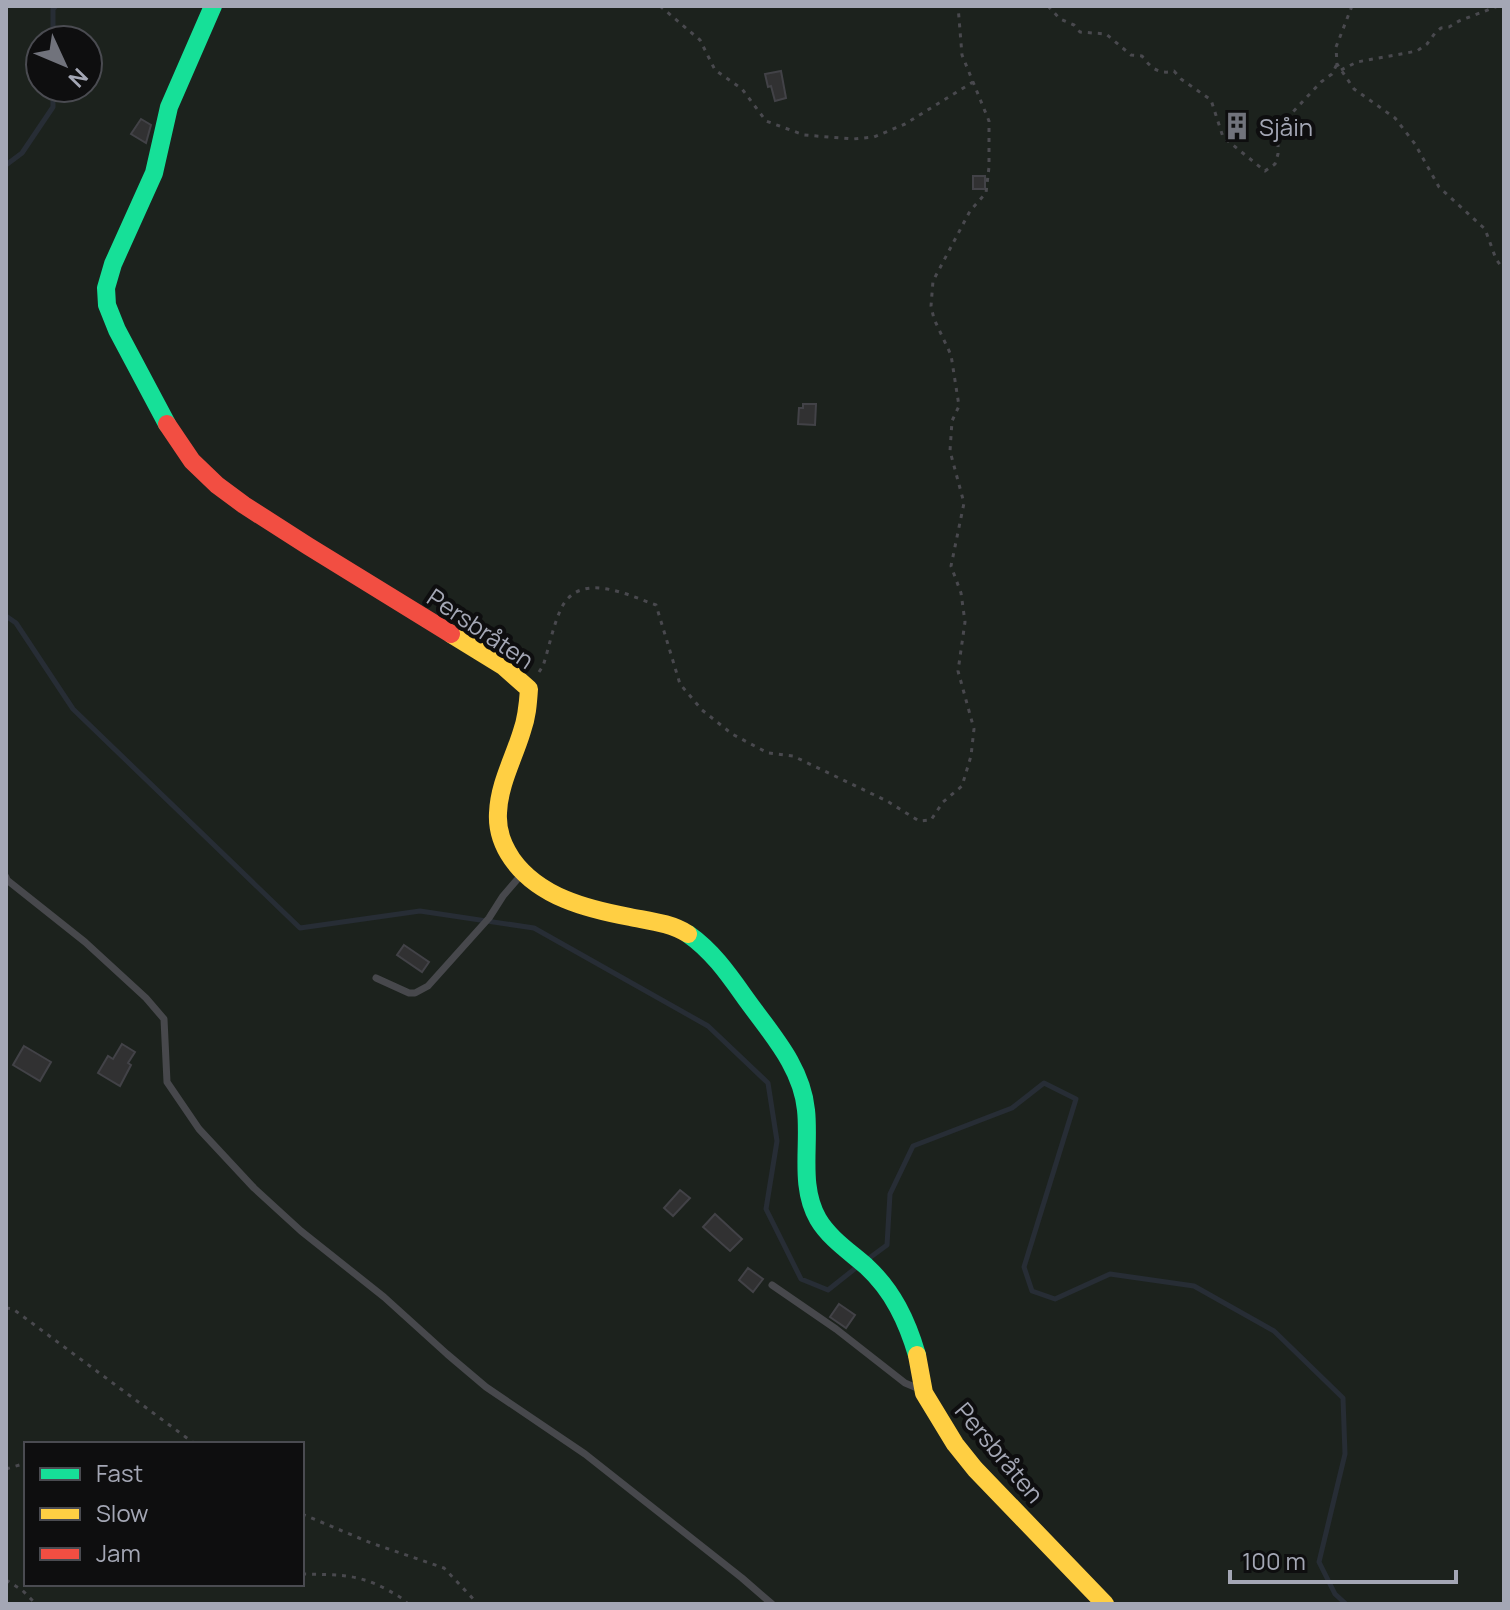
<svg xmlns="http://www.w3.org/2000/svg" width="1510" height="1610" font-family="Manrope,sans-serif">
	<rect width="100%" height="100%" fill="#131313"/>
	<path fill="#1c221d" fill-rule="evenodd" d="M6 6H1504V1604H6ZM40 40H88V88H40ZM26 1444H302V1584H26Z"/>
	<g fill="none" stroke-linecap="round" stroke-linejoin="round">
		<g stroke="#272d35" stroke-width="5">
			<polyline points="53,40 53,9 56,6"/>
			<polyline points="6,165 22,153 53,107 53,88"/>
			<polyline points="6,616 16,623 73,709 300,928 420,911 534,928 708,1026 768,1083 777,1141 766,1209 801,1279 828,1290 857,1267"/>
			<polyline points="868,1259 887,1245 890,1194 913,1146 1012,1108 1044,1083 1076,1099 1024,1267 1032,1291 1055,1299 1110,1274 1194,1286 1274,1331 1343,1398 1345,1454 1319,1562 1335,1594 1346,1604"/>
		</g>
	</g>
	<g fill="#313132" stroke="#424247" stroke-width="2">
		<polygon points="781,71 786,98 775,101 771,86 768,87 765,74"/>
		<polygon points="1241,116 1246,129 1235,133 1230,121"/>
		<polygon points="141,119 151,125 146,143 131,134"/>
		<rect x="973" y="176" width="12" height="13"/>
		<polygon points="803,404 816,404 815,425 798,424 799,408 803,408"/>
		<polygon points="404,945 429,962 422,972 397,955"/>
		<polygon points="122,1044 135,1052 128,1063 131,1065 120,1086 98,1073 108,1056 113,1059"/>
		<polygon points="24,1046 51,1062 40,1081 13,1065"/>
		<polygon points="680,1190 690,1198 673,1216 664,1208"/>
		<polygon points="715,1214 742,1239 730,1251 703,1227"/>
		<polygon points="748,1268 763,1279 753,1292 739,1280"/>
		<polygon points="839,1304 855,1315 846,1328 830,1317"/>
	</g>
	<g fill="none" stroke-linecap="round" stroke-linejoin="round">
		<g stroke="#49494e" stroke-width="3" stroke-dasharray="4 6" stroke-linecap="butt">
			<polyline points="660,6 700,40 715,70 742,89 766,121 804,135 853,139 874,137 905,124 973,82"/>
			<path d="M1048 6 1060 19 1074 25 1080 32 1106 34 1131 55 1142 56C1151 68 1159 75 1174 71L1181 79 1211 100 1223 137 1265 171 1275 164 1278 154V136L1290 115 1321 82 1332 74 1337 64"/>
			<polyline points="1352,6 1336,47 1337,64 1354,89 1395,118 1415,144 1439,187 1485,229 1496,259 1504,270"/>
			<polyline points="1341,70 1357,62 1417,51 1427,44 1435,33 1441,28 1449,27 1459,21 1498,6"/>
			<path d="M539 672 543 666C549 648 554 621 563 605 583 572 628 595 656 605L680 684 702 710 732 734 768 753 793 756 887 801 919 821 931 820 943 802 962 786 971 756 974 729 958 671 965 622 961 593 951 566 964 503 950 451 952 421 959 406 951 355 934 319 931 306 933 281 970 211 986 193 989 167V121L962 55 958 6"/>
			<polyline points="6,1308 13,1309 195,1444"/>
			<polyline points="6,1469 26,1463"/>
			<polyline points="302,1514 371,1543 444,1568 478,1604"/>
			<path d="M302 1574C335 1575 356 1573 386 1589 394 1594 402 1597 408 1604"/>
			<polyline points="6,1580 22,1590 36,1604"/>
			<polyline points="167,1584 168,1586"/>
		</g>
		<g stroke="#47484c" stroke-width="7">
			<polyline points="6,877 7,880 85,942 146,998 164,1019 167,1082 199,1129 254,1188 301,1231 384,1297 447,1354 486,1387 585,1454 742,1578 772,1604"/>
			<polyline points="376,978 409,993 415,993 428,986 489,918 503,896 522,874"/>
			<polyline points="772,1285 836,1329 905,1383 917,1388"/>
		</g>
		<g stroke="#16e098" stroke-width="18">
			<polyline points="167,424 117,330 107,305 106,288 113,264 154,173 169,107 213,6"/>
			<path d="M688 934C714 952 731 978 749 1003 773 1036 802 1068 806 1110 810 1146 799 1186 818 1219 829 1238 850 1252 866 1266 893 1291 907 1321 917 1355"/>
		</g>
		<g stroke="#ffcf43" stroke-width="18">
			<path d="M451 634 503 666 529 689C528 704 527 717 522 731 514 758 499 784 498 813 497 830 503 846 512 859 539 897 587 909 630 917 650 921 671 923 688 934"/>
			<polyline points="917,1355 924,1393 955,1444 975,1469 1105,1604"/>
		</g>
		<polyline stroke="#f24e42" stroke-width="18" points="167,424 192,461 217,485 244,505 308,546 451,634"/>
	</g>
	<defs>
		<symbol id="building-bare" viewBox="-9 -9 18 18"><path d="M-4-6H4V6H1V3H-1V6H-4ZM-2.5-4.3h1.7v1.8h-1.7ZM.8-4.3h1.7v1.8H.8ZM-2.5-1h1.7V.8h-1.7ZM.8-1h1.7V.8H.8Z" fill="#71737c" stroke="#0e0e0f" stroke-width="2.5" paint-order="stroke"/></symbol>
	</defs>
	<g fill-rule="evenodd">
		<use href="#building-bare" x="1217" y="106" width="40" height="40"/>
	</g>
	<g text-anchor="middle" dominant-baseline="central" stroke-width="8" stroke-linejoin="round" paint-order="stroke">
		<g font-size="24" fill="#a4a7b5" stroke="#0e0e0f" text-anchor="start">
			<text x="1259" y="126">Sjåin</text>
		</g>
		<g font-size="24" fill="#a4a7b5" stroke="#0e0e0f">
			<text transform="translate(481 628) rotate(34)">Persbråten</text>
			<text transform="translate(1000 1452) rotate(50)">Persbråten</text>
		</g>
	</g>
	<rect width="1510" height="1610" fill="none" stroke="#a4a7b5" stroke-width="16"/>
	<rect x="24" y="1442" width="280" height="144" fill="#0e0e0f" stroke="#4a4b51" stroke-width="2"/>
	<rect x="40" y="1468" width="40" height="12" fill="#16e098" stroke="#4a4b51" stroke-width="2"/>
	<text x="96" y="1482" font-size="24" fill="#a4a7b5">Fast</text>
	<rect x="40" y="1508" width="40" height="12" fill="#ffcf43" stroke="#4a4b51" stroke-width="2"/>
	<text x="96" y="1522" font-size="24" fill="#a4a7b5">Slow</text>
	<rect x="40" y="1548" width="40" height="12" fill="#f24e42" stroke="#4a4b51" stroke-width="2"/>
	<text x="96" y="1562" font-size="24" fill="#a4a7b5">Jam</text>
	<g transform="translate(64 64) rotate(134)"><circle r="38" fill="#0e0e0f" stroke="#4a4b51" stroke-width="2"/>
	<path d="M0-6L14 30L0 20L-14 30Z" fill="#71737c"/>
	<text y="-12" font-size="22" font-weight="bold" text-anchor="middle" fill="#a4a7b5">N</text>
	</g>
	<path d="M1230 1570v12h226v-12" fill="none" stroke="#a4a7b5" stroke-width="4"/>
	<text x="1242" y="1570" font-size="24" fill="#a4a7b5" stroke="#0e0e0f" stroke-width="6" paint-order="stroke">100 m</text>
</svg>
